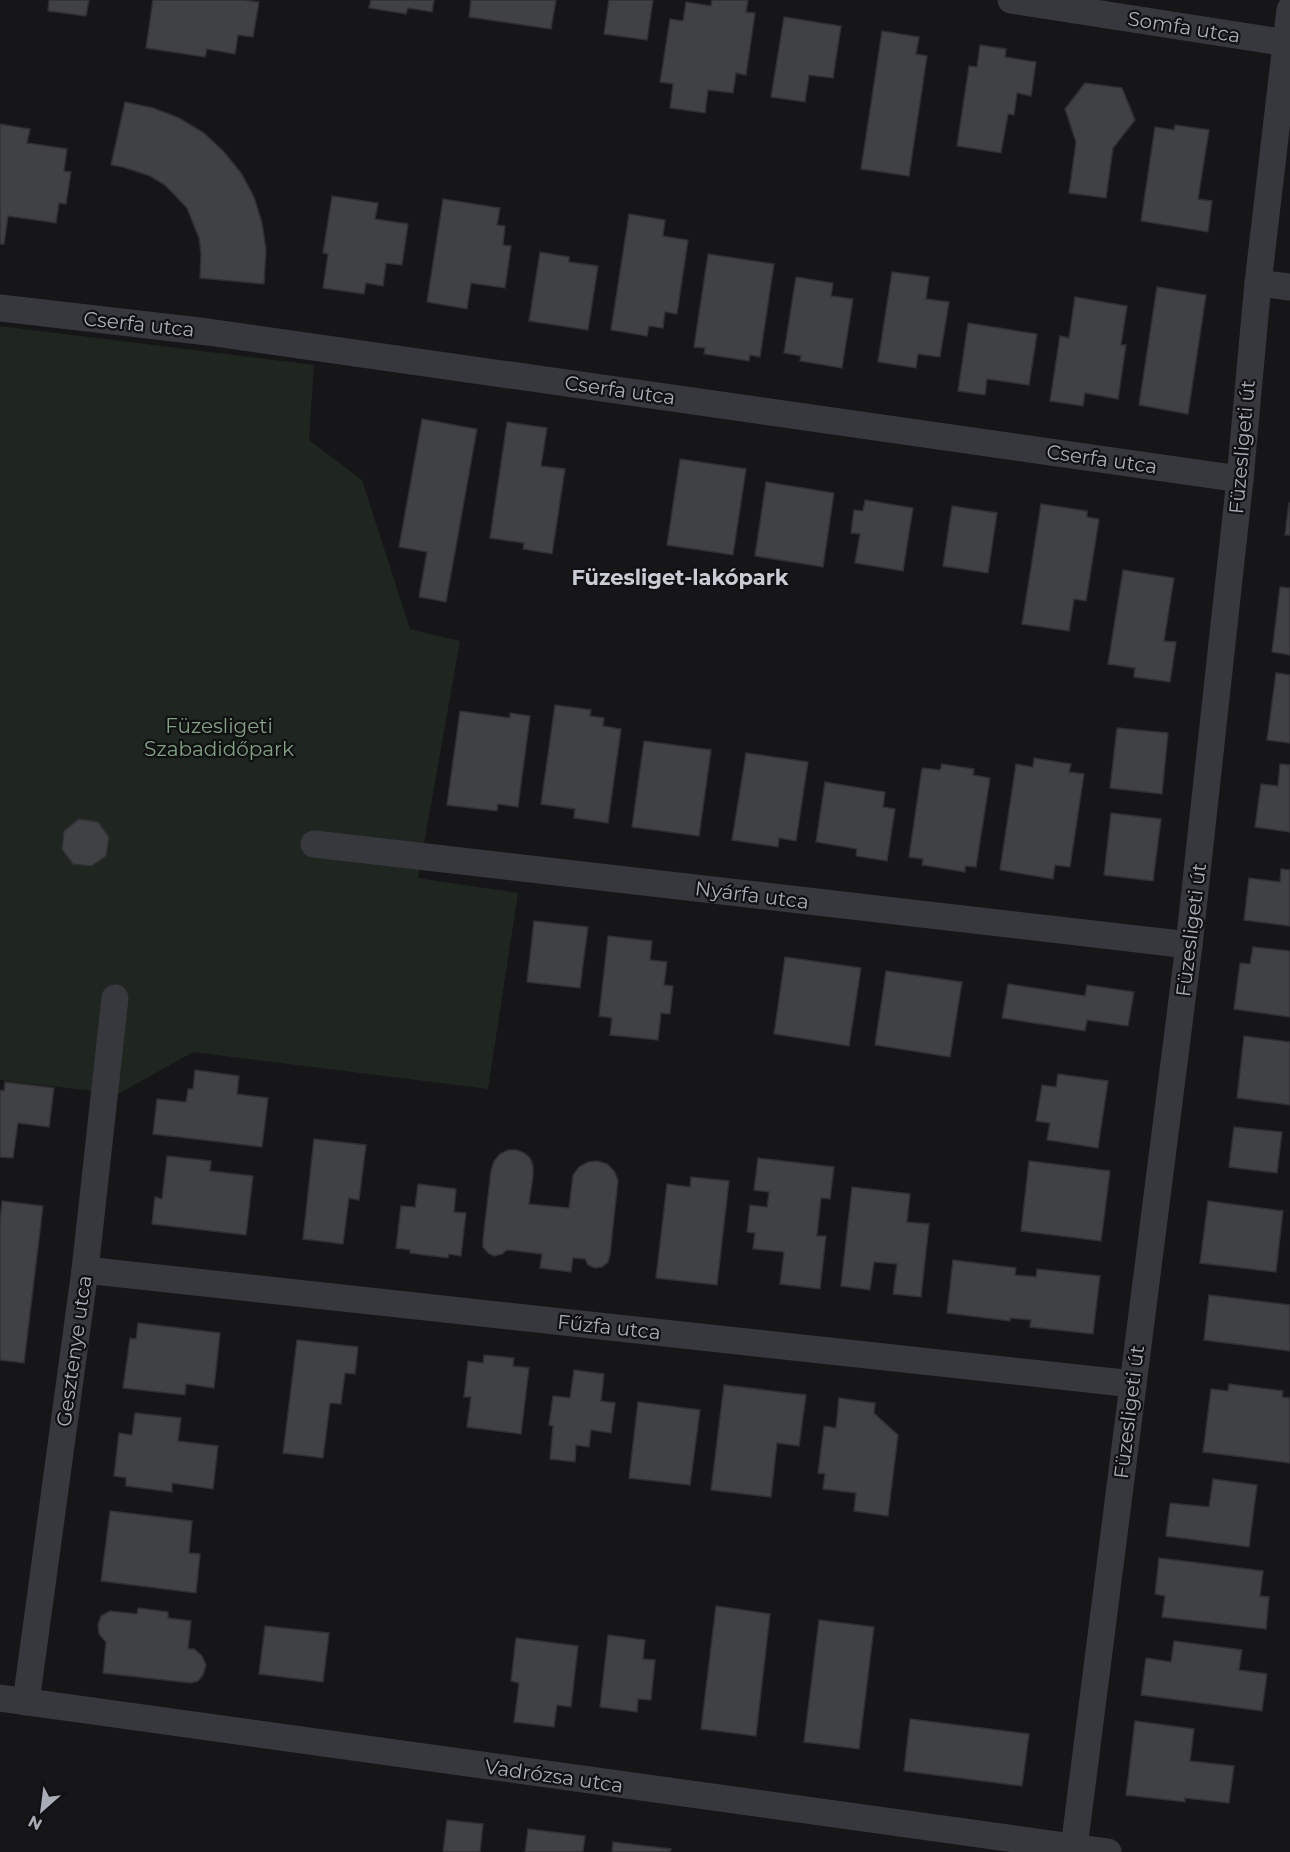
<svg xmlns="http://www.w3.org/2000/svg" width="1290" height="1852" font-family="Montserrat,sans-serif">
	<rect width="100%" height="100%" fill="#161618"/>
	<polygon fill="#1e261f" points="0,326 314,365 309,440 362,480 410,629 460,641 418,878 518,893 488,1089 193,1052 118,1094 0,1080"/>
	<g fill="#404145" stroke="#303034" stroke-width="1.5">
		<polygon points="49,0 89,0 86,16 48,11"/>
		<polygon points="153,0 243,0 259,2 253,37 238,35 235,54 207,49 205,57 146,48"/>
		<polygon points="371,0 434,0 432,12 408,8 406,14 369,8"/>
		<polygon points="471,0 556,0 551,29 469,17"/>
		<polygon points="609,0 653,0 647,40 604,34"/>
		<polygon points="712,0 748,0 746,12 755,13 746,75 736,73 733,93 708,90 705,113 670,108 673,84 660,82 670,19 683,21 686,2 711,6"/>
		<polygon points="784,17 841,26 833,78 809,75 805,102 771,97"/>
		<polygon points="882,31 919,37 916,54 927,56 909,176 861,169"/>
		<polygon points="980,45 1006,49 1005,57 1036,62 1031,96 1017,93 1014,115 1008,114 1001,153 957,146 969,66 977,67"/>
		<polygon points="1085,83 1122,88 1135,120 1113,148 1106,198 1069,193 1076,142 1065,109"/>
		<polygon points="125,102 153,108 179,118 204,133 224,152 241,173 254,197 262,223 266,250 264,284 200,278 201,254 199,238 187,208 165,185 150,176 123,167 111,165"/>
		<polygon points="0,124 30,129 27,143 67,149 64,171 71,172 66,204 59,203 56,223 8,216 4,244 0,244"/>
		<polygon points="1175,125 1209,130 1198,199 1212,201 1208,232 1141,221 1155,127 1174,130"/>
		<polygon points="332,196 378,203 375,219 408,224 402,265 386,263 383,286 366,283 364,294 323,288 328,254 323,253"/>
		<polygon points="443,199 500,208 497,225 505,226 503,245 511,246 505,288 471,283 467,309 427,302"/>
		<polygon points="629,214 665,220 663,236 688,240 677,314 665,312 663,328 649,326 647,336 611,330"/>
		<polygon points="540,252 569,257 569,262 598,266 588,330 529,321"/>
		<polygon points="708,254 774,264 760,357 750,355 749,361 704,354 705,348 694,347"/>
		<polygon points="892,272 929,277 926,299 949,302 940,357 918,354 916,368 878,362"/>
		<polygon points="796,277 833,283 831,296 853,299 842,368 800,361 801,356 784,353"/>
		<polygon points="1157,287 1206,295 1188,414 1139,405"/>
		<polygon points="1075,297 1127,306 1121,345 1126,345 1118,399 1085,393 1083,406 1050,401 1060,336 1069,338"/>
		<polygon points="968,323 1037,334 1029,385 987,379 985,395 958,391"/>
		<polygon points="422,419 477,429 446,602 419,597 427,552 399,547"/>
		<polygon points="507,422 547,428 541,466 565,469 552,554 523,549 524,543 490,538"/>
		<polygon points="680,459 746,469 733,555 667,545"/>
		<polygon points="766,482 834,493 823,567 755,556"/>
		<polygon points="865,500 913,508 903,571 855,563 860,534 851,533 854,510 863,511"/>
		<polygon points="1289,503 1290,503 1290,535 1285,535"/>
		<polygon points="1041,504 1087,511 1087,517 1099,519 1086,601 1074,599 1069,631 1022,624"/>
		<polygon points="952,506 997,513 988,573 943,566"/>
		<polygon points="1123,570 1174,578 1164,641 1176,642 1170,682 1134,677 1135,668 1108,664"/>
		<polygon points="1280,587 1290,588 1290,655 1272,652"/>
		<polygon points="1276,673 1290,675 1290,743 1267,740"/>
		<polygon points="555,705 591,710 590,716 604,718 603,726 621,729 608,823 574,818 575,809 541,804"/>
		<polygon points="460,711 510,718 510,713 530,716 518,807 498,804 497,811 447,805"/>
		<polygon points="1117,728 1168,733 1162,794 1110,788"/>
		<polygon points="644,741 711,750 699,836 632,827"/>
		<polygon points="746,753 808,762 796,841 779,838 778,847 732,840"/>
		<polygon points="1034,758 1071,764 1069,772 1084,774 1070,867 1055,865 1053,879 1000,870 1016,764 1033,767"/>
		<polygon points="942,764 974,769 973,775 990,778 976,867 965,866 965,872 922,865 923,859 909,857 922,768 940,770"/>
		<polygon points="1280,764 1290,765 1290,832 1255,827 1261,784 1278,786"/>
		<polygon points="825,782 885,792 883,807 895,809 887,861 856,856 857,849 816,842"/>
		<polygon points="1111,813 1161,819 1153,881 1104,875"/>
		<polygon points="79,819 98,822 109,837 106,856 91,866 73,864 62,849 64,831"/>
		<polygon points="1281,869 1290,870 1290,926 1244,920 1249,878 1280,882"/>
		<polygon points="534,921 588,927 580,988 527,982"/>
		<polygon points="608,936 652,941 650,960 667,962 664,985 673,986 670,1014 661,1013 658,1040 610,1035 612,1018 599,1016"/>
		<polygon points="1253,947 1290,951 1290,1017 1234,1009 1240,963 1250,964"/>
		<polygon points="785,957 861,968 849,1046 774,1034"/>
		<polygon points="886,971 962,982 950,1057 875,1045"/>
		<polygon points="1008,984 1085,996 1087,985 1134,992 1128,1026 1087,1020 1085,1031 1002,1018"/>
		<polygon points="1244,1036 1290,1042 1290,1105 1237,1098"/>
		<polygon points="195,1070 239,1076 237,1094 268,1098 262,1147 153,1134 157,1099 186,1102 188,1089 193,1089"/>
		<polygon points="1058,1074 1108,1081 1098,1148 1047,1140 1050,1123 1036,1121 1042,1085 1056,1087"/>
		<polygon points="5,1082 54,1088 49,1127 18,1123 13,1158 0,1157 0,1090 4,1091"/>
		<polygon points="1234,1127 1282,1132 1277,1173 1229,1167"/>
		<polygon points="314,1139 366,1145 359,1200 349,1198 343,1244 303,1239"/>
		<polygon points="508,1150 517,1150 524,1153 530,1158 533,1166 533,1176 529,1204 569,1208 573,1175 579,1167 588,1162 597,1161 607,1164 614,1171 618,1180 610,1255 608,1262 602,1267 595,1268 588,1265 585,1259 573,1258 571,1272 540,1268 542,1254 507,1250 502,1254 494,1256 488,1253 483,1247 483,1239 491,1171 494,1161 500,1154"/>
		<polygon points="167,1156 211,1161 210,1171 253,1176 246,1235 152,1224 155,1197 162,1199"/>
		<polygon points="758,1158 834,1167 830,1199 821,1198 817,1236 826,1236 820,1289 780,1284 784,1252 753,1249 755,1233 747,1232 750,1205 767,1207 769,1192 754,1190"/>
		<polygon points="1029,1161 1110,1171 1101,1241 1021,1231"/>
		<polygon points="691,1177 729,1181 717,1285 656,1278 667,1184 690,1187"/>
		<polygon points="418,1184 456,1189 454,1212 466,1213 461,1256 449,1254 448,1258 410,1253 410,1250 396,1248 401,1206 415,1207"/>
		<polygon points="852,1187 910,1194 907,1222 929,1224 921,1297 893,1294 897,1264 874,1262 870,1290 841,1286"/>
		<polygon points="2,1201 43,1206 24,1363 0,1360 0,1221"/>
		<polygon points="1208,1201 1283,1211 1276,1272 1200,1263"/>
		<polygon points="953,1260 1016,1268 1015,1275 1036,1277 1037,1269 1100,1276 1093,1334 1030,1327 1031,1320 1010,1318 1010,1321 947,1313"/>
		<polygon points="1209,1295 1290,1305 1290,1351 1204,1340"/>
		<polygon points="138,1323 220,1333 214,1388 186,1384 185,1395 123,1388 130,1338 136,1339"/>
		<polygon points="297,1340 358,1347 355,1374 345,1373 341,1404 330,1403 323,1458 283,1453"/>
		<polygon points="484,1355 514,1358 513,1366 529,1368 521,1434 467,1427 471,1397 464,1397 468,1361 483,1363"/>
		<polygon points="574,1370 604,1374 601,1401 615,1403 611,1433 591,1430 589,1447 576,1445 575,1462 550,1459 553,1426 549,1425 553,1396 570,1398"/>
		<polygon points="1229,1384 1283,1391 1282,1397 1290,1398 1290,1463 1203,1452 1211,1389 1228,1391"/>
		<polygon points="724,1385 806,1395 799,1446 777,1443 771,1497 711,1490"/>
		<polygon points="839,1398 875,1403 874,1413 898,1435 888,1516 854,1511 856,1493 823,1489 825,1474 818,1473 824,1426 836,1428"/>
		<polygon points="638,1402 700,1410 690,1485 629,1478"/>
		<polygon points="135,1413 181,1418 178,1441 218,1446 213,1489 172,1483 172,1492 126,1486 126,1478 114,1476 119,1433 132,1435"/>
		<polygon points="1213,1479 1257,1485 1249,1547 1166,1536 1170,1503 1209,1507"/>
		<polygon points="110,1511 192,1521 189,1553 200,1554 196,1593 101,1581"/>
		<polygon points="1159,1558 1263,1571 1260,1596 1269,1597 1266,1629 1162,1617 1165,1596 1155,1594"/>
		<polygon points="716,1606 770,1614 756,1736 701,1729"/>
		<polygon points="138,1608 168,1612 168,1618 191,1621 188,1649 194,1649 202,1656 206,1665 203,1675 198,1681 191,1683 103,1673 106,1642 99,1634 98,1625 101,1616 110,1611 137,1614"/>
		<polygon points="819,1620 874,1627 859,1749 804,1742"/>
		<polygon points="265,1626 329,1633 323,1682 259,1674"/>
		<polygon points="608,1635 645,1640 643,1659 655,1660 651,1700 638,1699 637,1712 600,1707"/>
		<polygon points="516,1638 578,1646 571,1707 557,1705 554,1727 514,1722 519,1683 511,1681"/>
		<polygon points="1174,1641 1242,1650 1239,1670 1267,1674 1262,1711 1141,1695 1146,1658 1171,1662"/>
		<polygon points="910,1719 1029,1734 1022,1786 904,1771"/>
		<polygon points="1135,1721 1194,1729 1190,1761 1234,1766 1229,1803 1185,1798 1185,1802 1126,1795"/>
		<polygon points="447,1820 483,1824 480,1852 443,1852"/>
		<polygon points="528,1829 585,1836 583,1852 525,1852"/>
		<polygon points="613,1842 671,1849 670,1852 612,1852"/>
	</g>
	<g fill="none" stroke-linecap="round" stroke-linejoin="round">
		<g stroke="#37383d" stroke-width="27">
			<polyline points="1011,0 1287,43"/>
			<polyline points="1258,283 1290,287"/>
			<polyline points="0,308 208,332 1240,479"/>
			<polyline points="314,844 1189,945"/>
			<polyline points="85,1270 1133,1384"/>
			<polyline points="0,1698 1108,1852"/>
			<polyline points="26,1702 85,1270 115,998"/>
			<polyline points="1074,1848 1189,945 1240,479 1258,283 1290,10"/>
		</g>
	</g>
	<g text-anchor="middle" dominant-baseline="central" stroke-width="4.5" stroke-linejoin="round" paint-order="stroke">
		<g font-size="20" fill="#a8adb8" stroke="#111113">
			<text transform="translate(1184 27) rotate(9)">Somfa utca</text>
			<text transform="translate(139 324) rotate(6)">Cserfa utca</text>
			<text transform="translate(620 390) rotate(8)">Cserfa utca</text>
			<text transform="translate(1242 447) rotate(-85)">Füzesligeti út</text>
			<text transform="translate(1102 459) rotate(8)">Cserfa utca</text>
			<text transform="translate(752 895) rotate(7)">Nyárfa utca</text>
			<text transform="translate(1191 930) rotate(-83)">Füzesligeti út</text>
			<text transform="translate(609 1327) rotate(6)">Fűzfa utca</text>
			<text transform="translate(74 1351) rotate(-82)">Gesztenye utca</text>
			<text transform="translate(1129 1412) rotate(-83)">Füzesligeti út</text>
			<text transform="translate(554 1776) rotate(8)">Vadrózsa utca</text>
		</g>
		<g font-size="20" fill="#7fa381" stroke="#111113">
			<text x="219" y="726">Füzesligeti<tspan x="219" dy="23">Szabadidőpark</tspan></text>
		</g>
		<g font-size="21" font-weight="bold" fill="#c9ccd4" stroke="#111113">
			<text x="680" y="577">Füzesliget-lakópark</text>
		</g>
	</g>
	<g transform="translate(42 1810) rotate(208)" stroke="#111113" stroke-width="4.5" paint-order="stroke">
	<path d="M0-4.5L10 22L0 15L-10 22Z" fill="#a8adb8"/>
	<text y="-9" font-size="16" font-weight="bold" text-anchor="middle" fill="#a8adb8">N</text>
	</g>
</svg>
